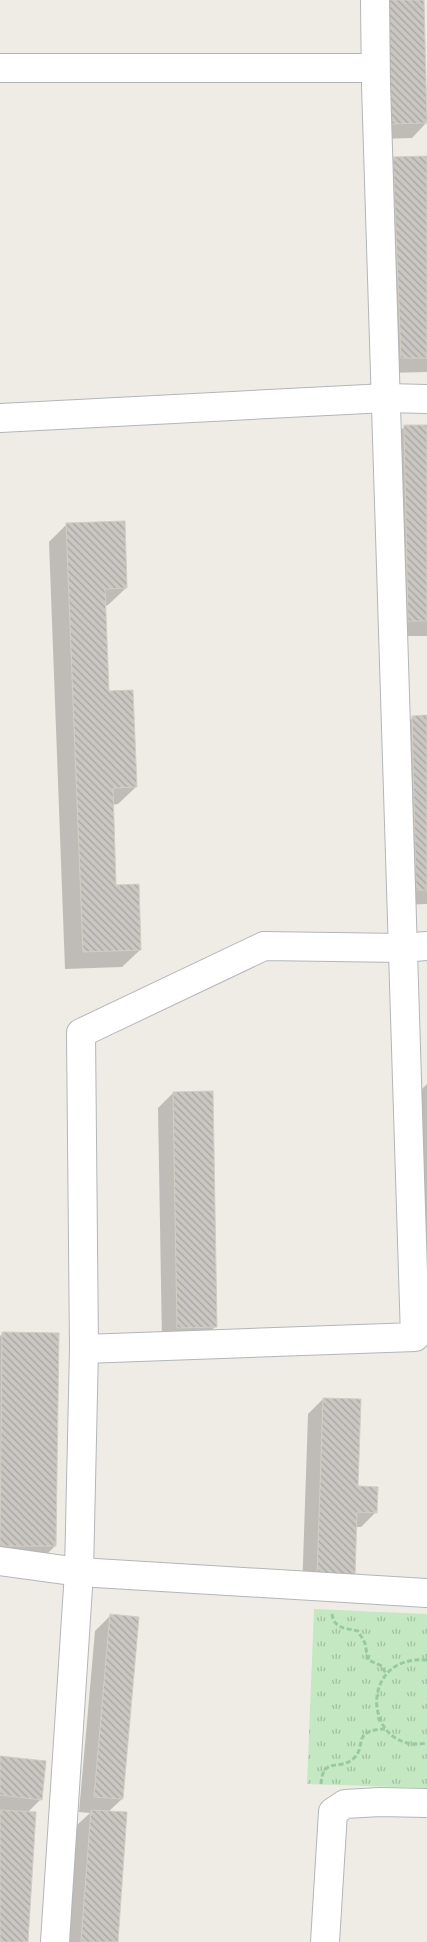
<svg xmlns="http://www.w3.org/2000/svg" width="427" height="1942" font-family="'Public Sans',sans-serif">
	<defs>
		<pattern id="grass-tufts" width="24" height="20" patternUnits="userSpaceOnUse" patternTransform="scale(1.25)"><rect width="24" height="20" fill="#c4e8c1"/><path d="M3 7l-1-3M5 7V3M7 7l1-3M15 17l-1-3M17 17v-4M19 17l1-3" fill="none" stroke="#a2bfa1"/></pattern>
		<pattern id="building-back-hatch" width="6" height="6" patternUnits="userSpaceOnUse" patternTransform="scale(1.25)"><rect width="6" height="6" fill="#cac7c2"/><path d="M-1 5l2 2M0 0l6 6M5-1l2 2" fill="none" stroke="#a7a5a1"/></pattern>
	</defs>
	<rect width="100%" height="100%" fill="#efece5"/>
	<polygon fill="url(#grass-tufts)" points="314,1609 427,1614 427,1788 307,1784"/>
	<g fill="#0003">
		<polygon points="422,0 427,122 412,138 377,139"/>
		<polygon points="427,157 427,372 386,373 379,174 394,158"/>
		<polygon points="427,426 427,636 393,636 389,442 404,427"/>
		<polygon points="67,524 126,588 108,605 105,606 108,692 136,787 118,804 112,805 115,886 140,950 122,967 65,969 49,542"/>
		<polygon points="413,717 427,717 427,904 401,905 397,732"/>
		<polygon points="427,1084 427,1343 411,1100"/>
		<polygon points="173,1093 216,1326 200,1342 162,1342 158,1108"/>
		<polygon points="2,1334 55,1546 37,1564 0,1563 0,1336"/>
		<polygon points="323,1399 357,1487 376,1512 361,1527 355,1527 302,1592 308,1414"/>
		<polygon points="110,1616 122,1799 108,1812 117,1942 68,1942 76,1826 90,1813 79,1812 95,1631"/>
		<polygon points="0,1757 41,1799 27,1813 27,1942 0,1942"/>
	</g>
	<g fill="url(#building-back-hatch)" stroke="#d4cdc3">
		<polygon points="387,0 424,0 427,123 391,124"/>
		<polygon points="427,156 427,358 401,358 393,157"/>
		<polygon points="404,425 427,425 427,621 408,621"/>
		<polygon points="125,521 127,588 105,589 109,691 133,690 137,787 113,788 116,885 139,884 141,950 83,952 66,523"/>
		<polygon points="427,715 427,890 416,890 412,716"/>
		<polygon points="213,1091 217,1327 177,1328 173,1092"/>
		<polygon points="2,1332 59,1333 56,1546 0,1546"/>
		<polygon points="323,1398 361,1399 358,1486 378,1487 377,1513 357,1512 355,1578 317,1577"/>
		<polygon points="110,1614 139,1617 123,1799 94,1797"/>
		<polygon points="0,1756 46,1761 42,1800 0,1795"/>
		<polygon points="0,1810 36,1812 28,1942 0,1942"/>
		<polygon points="91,1810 127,1812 118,1942 81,1942"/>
	</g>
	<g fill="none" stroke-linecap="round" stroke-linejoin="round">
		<defs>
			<g id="minor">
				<polyline points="0,68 375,68"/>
				<polyline points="0,418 386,398 427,399"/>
				<polyline points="84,1349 415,1337 376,85 375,0"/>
				<polyline points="0,1561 79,1572 427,1593"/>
				<polyline points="55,1942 79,1572 84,1349 81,1033 264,946 402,948 427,946"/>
				<polyline points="325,1942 333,1812 345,1804 380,1802 427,1803"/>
			</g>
		</defs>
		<use href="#minor" stroke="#b2b6ba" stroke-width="30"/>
		<g stroke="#99c9a2" stroke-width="3" stroke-dasharray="5 2.5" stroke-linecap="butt">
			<path d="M332 1614C334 1629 346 1628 358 1631L365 1643 368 1660 382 1666 386 1674"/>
			<path d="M427 1660C356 1654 364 1755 427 1743"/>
			<path d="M321 1784C323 1755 340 1772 354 1758 367 1746 351 1730 385 1729"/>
		</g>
		<use href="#minor" stroke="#fff" stroke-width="28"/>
	</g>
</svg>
